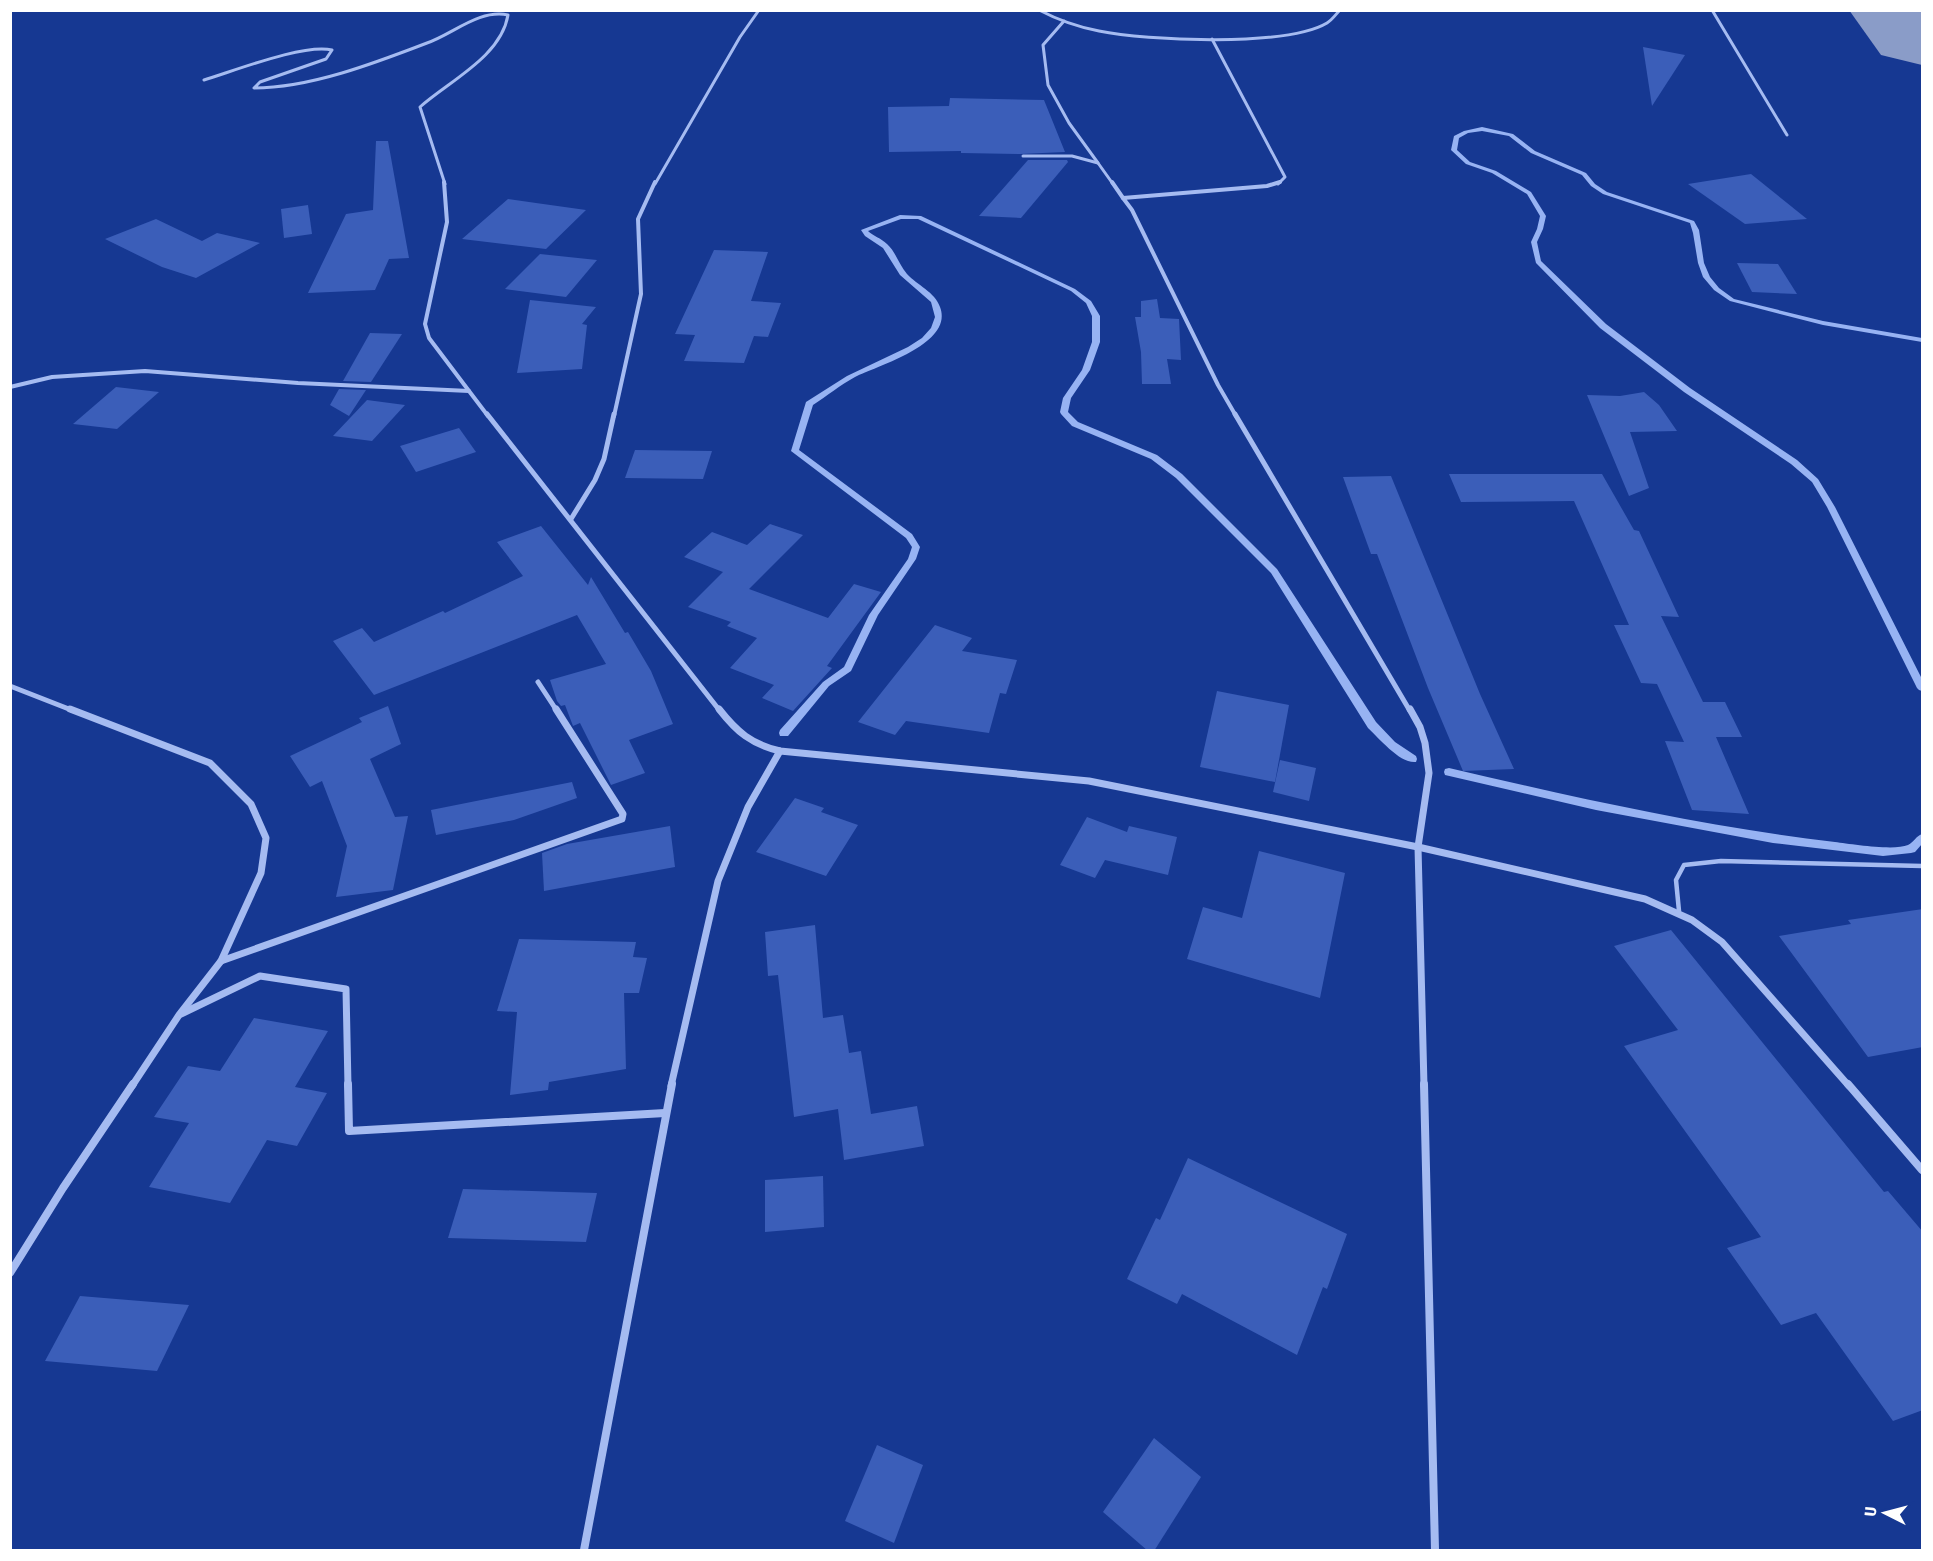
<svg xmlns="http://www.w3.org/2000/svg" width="1933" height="1561" font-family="'Fira Sans Condensed',sans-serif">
	<rect width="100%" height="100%" fill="#163892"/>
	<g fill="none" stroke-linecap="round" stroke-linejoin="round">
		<g fill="#97b3f3" fill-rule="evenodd">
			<polygon points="1482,127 1513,134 1535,151 1586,173 1595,184 1607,192 1694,221 1699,230 1704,263 1710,277 1719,288 1734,299 1823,321 1922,338 1922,342 1823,325 1730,301 1714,290 1703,277 1698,263 1693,233 1690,223 1603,194 1591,186 1582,175 1531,153 1509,136 1482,131 1468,133 1459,138 1457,150 1470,162 1496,171 1531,192 1546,216 1543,229 1537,242 1541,261 1606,324 1690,388 1797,460 1818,479 1835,507 1922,679 1922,691 1919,690 1917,688 1827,507 1812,482 1791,464 1684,392 1600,328 1536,263 1531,242 1537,229 1540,216 1527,194 1492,173 1466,164 1451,150 1454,136 1464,131"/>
			<path d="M900 215 921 216 1075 289 1091 301 1100 316V342L1090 370 1071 398 1068 412 1078 422 1157 455 1182 474 1277 569 1376 722 1395 742 1416 756 1417 759 1416 762C1400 764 1379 738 1368 728L1271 573 1176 478 1151 459 1072 426 1061 414 1060 412 1063 398 1082 370 1092 342V316L1086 303 1071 291 918 219H901L868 231C873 236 881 238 887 244 896 252 899 265 907 274 917 285 935 292 940 307 954 344 879 365 855 377 840 385 827 396 813 405L799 450 912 534 920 547 916 559 878 615 851 671 829 686 788 736H780L779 733 780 730 823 682 844 667 869 615 908 559 912 547 906 538 791 451 806 402 847 376 908 347 922 338 931 328 935 317 931 302 900 275 883 248 865 236 861 230Z"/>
			<path d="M1449 768C1577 798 1705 827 1835 842 1851 844 1894 851 1908 845 1914 842 1916 836 1922 834V844L1915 852 1911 853 1883 856 1773 843 1596 810 1445 775 1444 772 1445 769Z"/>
		</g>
		<polygon fill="#8a9cc8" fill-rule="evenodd" points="1849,10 1922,10 1922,65 1881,55"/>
	</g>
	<g fill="#3b5eb9">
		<polygon points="1643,47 1685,55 1652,106"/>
		<polygon points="950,98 1044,100 1065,152 1020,154 961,153 961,151 889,152 888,107 949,106"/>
		<polygon points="376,141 388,141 409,258 389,259 375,290 308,293 346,214 373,210"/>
		<polygon points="1028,160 1067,160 1068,162 1021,218 979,216"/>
		<polygon points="1751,174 1807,219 1745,224 1688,184"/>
		<polygon points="508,199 536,203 586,210 546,249 462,239"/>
		<polygon points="308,205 312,234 284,238 281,209"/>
		<polygon points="156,219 202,241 217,233 260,243 196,278 162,267 105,239"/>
		<polygon points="714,250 768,252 751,301 781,303 768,337 754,336 744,363 684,361 695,335 675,334"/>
		<polygon points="540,254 597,260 566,297 505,289"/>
		<polygon points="1737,263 1778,264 1797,294 1752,292"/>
		<polygon points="1157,299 1160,318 1179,319 1181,360 1167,359 1171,384 1142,384 1141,352 1135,317 1141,317 1141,301"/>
		<polygon points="530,300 596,307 582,324 587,325 582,369 517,373"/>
		<polygon points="370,333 402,334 371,382 343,381"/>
		<polygon points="116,387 159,392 117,429 73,424"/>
		<polygon points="339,389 366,390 349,416 330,405"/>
		<polygon points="1644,392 1659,405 1677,431 1630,432 1649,488 1629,496 1587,395 1620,396"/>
		<polygon points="367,400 405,405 372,441 333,436"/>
		<polygon points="459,428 476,452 416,472 400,446"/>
		<polygon points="635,450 712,451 703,479 625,478"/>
		<polygon points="1449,474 1602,474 1634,530 1639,531 1679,617 1661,616 1703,702 1725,702 1742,737 1716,737 1749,814 1692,810 1665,741 1684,742 1657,684 1641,683 1614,625 1629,625 1574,501 1461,502"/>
		<polygon points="1391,476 1480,694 1514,769 1463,771 1428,688 1377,554 1371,554 1343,477"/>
		<polygon points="770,524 803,535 749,589 828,618 854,584 881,592 827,666 832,668 793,711 762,698 774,685 730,668 757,638 727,626 731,622 688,607 723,572 684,557 712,532 747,545"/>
		<polygon points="541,526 588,585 591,577 625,633 628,632 651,671 673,724 629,740 645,773 611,785 580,723 573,726 565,705 561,706 557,701 550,680 606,664 577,615 374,695 333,641 362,628 374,642 443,611 445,613 523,576 497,542"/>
		<polygon points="935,625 972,638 962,651 1017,660 1006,694 1000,693 989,733 906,721 895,735 858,722"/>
		<polygon points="1217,691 1289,705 1275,782 1200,767"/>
		<polygon points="388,706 401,744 370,759 395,817 408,816 393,890 336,897 347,846 322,781 310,787 290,756 362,722 359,718"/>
		<polygon points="1280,760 1316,768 1309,801 1273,792"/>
		<polygon points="572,782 577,798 514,820 436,835 431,810"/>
		<polygon points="795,798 824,808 821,812 858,825 826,876 756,852"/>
		<polygon points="1087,817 1127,832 1129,826 1177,837 1168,875 1105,860 1095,878 1060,865"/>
		<polygon points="670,826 675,867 544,891 542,853 567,844"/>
		<polygon points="1259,851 1345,873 1320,998 1187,959 1203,907 1242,918"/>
		<polygon points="1923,909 1923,1047 1868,1057 1779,936 1851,924 1848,920"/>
		<polygon points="815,925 823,1018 843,1015 849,1053 861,1051 871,1114 917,1106 924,1146 844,1160 838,1109 794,1117 778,975 768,976 765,932"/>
		<polygon points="1671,930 1884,1192 1888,1191 1923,1232 1923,1410 1893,1421 1816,1313 1781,1325 1727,1248 1761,1237 1624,1046 1678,1030 1614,946"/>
		<polygon points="519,939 636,942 633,957 647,958 639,993 624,993 626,1069 549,1082 548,1090 510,1095 517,1012 497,1011"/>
		<polygon points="254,1018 328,1031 295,1087 327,1093 297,1146 267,1140 230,1203 149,1187 189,1123 154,1117 188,1066 220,1071"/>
		<polygon points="1188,1158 1347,1234 1327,1289 1323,1287 1297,1355 1182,1294 1177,1304 1127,1279 1156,1218 1160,1220"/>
		<polygon points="823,1176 824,1227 765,1232 765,1180"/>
		<polygon points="463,1189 597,1193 586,1242 448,1238"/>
		<polygon points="80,1296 189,1305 157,1371 45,1361"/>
		<polygon points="1154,1438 1201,1477 1154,1551 1148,1551 1103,1512"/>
		<polygon points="877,1445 923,1465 894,1543 845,1521"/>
	</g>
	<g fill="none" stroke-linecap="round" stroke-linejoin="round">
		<polyline stroke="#a5bbf1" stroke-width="4.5" points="1679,911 1676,880 1684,865 1721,861 1922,866"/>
		<g stroke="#a5bbf1" stroke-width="3">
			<path d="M1039 10C1058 20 1078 27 1099 31 1146 41 1287 47 1327 23 1332 20 1336 14 1340 10"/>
			<polyline points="1712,10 1787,135"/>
			<polyline points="1064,21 1043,45 1048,85 1069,123 1098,163"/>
			<polyline points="1212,39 1285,177 1278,184"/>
			<path d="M204 80C234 71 305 43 332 50L326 59 260 82 254 88C310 88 375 63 427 43 453 34 479 9 508 15 501 57 449 81 420 107L445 184"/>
			<polyline points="1023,156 1072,156 1098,163 1113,184"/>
			<polyline points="655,184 740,37 759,10"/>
		</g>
		<g stroke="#a5bbf1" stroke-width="4">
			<polyline points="444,182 447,222 425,324 429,338 469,391"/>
			<polyline points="1112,182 1123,198"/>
			<polyline points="10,387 52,377 145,371 298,383 469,391 488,416"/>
			<polyline points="614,416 641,294 638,219 655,182"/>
			<polyline points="1236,416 1218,385 1132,210 1123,198 1267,186 1280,182"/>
		</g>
		<g stroke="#a5bbf1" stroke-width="5">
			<polyline points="487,414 720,711"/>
			<polyline points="1235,414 1410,711"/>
			<polyline points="571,519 595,480 604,459 614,414"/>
			<polyline points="538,682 557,711"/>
			<polyline points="10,686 74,711"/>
		</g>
		<g stroke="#a5bbf1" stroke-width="7">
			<polyline points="70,709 210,763 251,804 266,838 261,873 221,961 179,1015 132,1086"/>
			<path d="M719 709C737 732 751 744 780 751L1089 781 1418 847 1645 899 1692 920 1722 942 1849 1086"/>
			<polyline points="1410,709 1420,727 1425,743 1429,773 1418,847 1424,1086"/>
			<polyline points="221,961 622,819 623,814 556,709"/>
			<polyline points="181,1014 260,976 346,989 348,1086"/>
			<polyline points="671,1086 718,881 748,807 780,751"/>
		</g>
		<g stroke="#a5bbf1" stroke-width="8">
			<polyline points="348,1084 349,1131 665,1113"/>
			<polyline points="1424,1084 1435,1550"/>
			<polyline points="1848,1084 1922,1170"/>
			<polyline points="10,1273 63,1188 133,1084"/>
			<polyline points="584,1550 672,1084"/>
		</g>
	</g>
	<rect width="1933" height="1561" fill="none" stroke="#ffffff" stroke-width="24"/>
	<g transform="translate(1885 1513) rotate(276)" stroke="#163892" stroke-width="4.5" paint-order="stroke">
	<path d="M0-4.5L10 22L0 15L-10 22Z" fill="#ffffff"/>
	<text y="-9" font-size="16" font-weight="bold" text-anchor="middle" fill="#ffffff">U</text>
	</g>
</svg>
